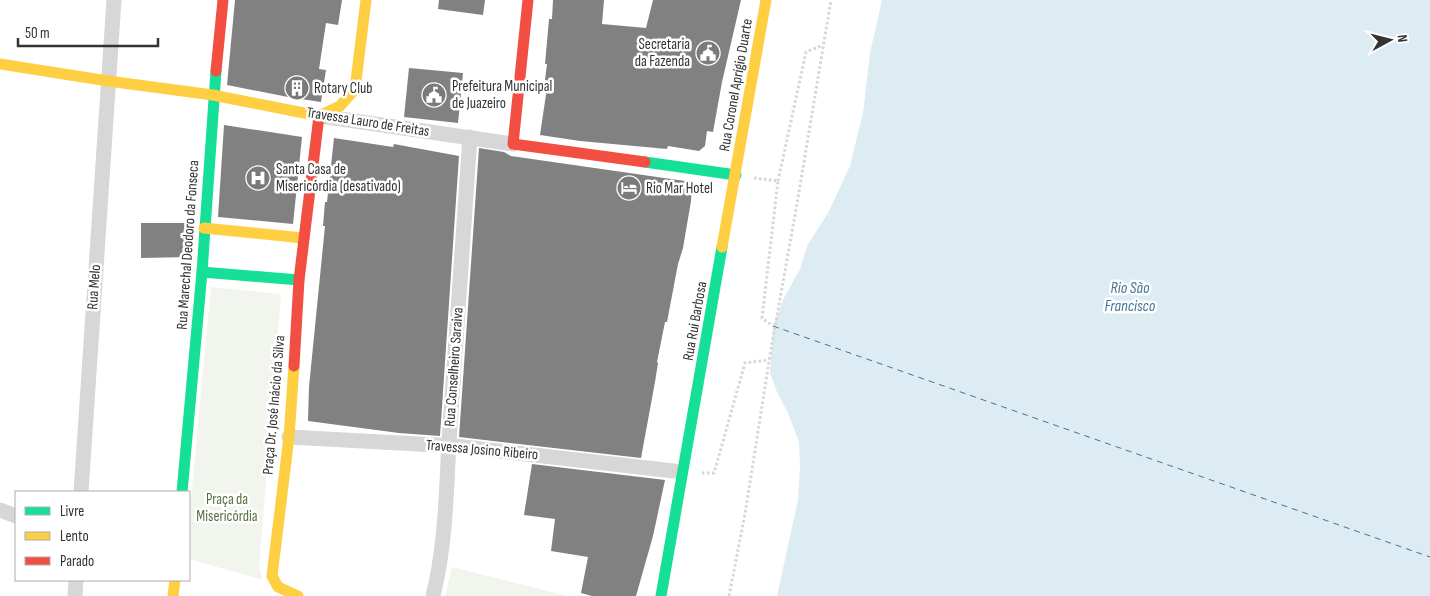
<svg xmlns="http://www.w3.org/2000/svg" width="1430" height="596" font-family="'Sofia Sans Condensed',sans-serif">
	<rect width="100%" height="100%" fill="#fff"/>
	<g fill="#f1f5ed">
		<polygon points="211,287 281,294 259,568 263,580 189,559 189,520"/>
		<polygon points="452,567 568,596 445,596"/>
	</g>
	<polygon fill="#ddebf3" points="882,0 1430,0 1430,596 777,596 798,500 800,466 799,442 788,413 777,392 770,373 773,326 784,298 800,269 808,244 828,213 850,166 863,113 870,53"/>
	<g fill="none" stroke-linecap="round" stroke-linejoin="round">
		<polyline stroke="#3f7597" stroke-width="1" stroke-dasharray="6 5" stroke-linecap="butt" points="773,326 1430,557"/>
	</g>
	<g fill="#818181">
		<polygon points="235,0 342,0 338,25 326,23 319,69 326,70 321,102 288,97 227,85"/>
		<polygon points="439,0 485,0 483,15 438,9"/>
		<polygon points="553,0 604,0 602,24 646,28 653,0 741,0 722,82 713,132 707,131 705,146 699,151 668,146 667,149 580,141 540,135 548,81 545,80 547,64 545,64 549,19 552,19"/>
		<polygon points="409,68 463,73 458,123 404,117"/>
		<polygon points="224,125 302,137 293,224 218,217"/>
		<polygon points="334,138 393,147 394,144 459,156 440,436 399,433 308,421 309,387 325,226 323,226 325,202 327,202"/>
		<polygon points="479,148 504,152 511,156 692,182 691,201 683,248 678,264 667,322 665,322 657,362 658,363 655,382 641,458 459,437"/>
		<polygon points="141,223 193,223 190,257 141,258"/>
		<polygon points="532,464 665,480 653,536 636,596 592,596 581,593 588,557 551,551 555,519 524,515"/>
	</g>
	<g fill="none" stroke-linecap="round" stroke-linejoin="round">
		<g stroke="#d6d6d6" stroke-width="3" stroke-dasharray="2.5 2.5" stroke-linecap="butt">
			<polyline points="754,178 778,181 762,318 773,326"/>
			<polyline points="778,181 806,52 823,45"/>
			<polyline points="702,473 714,473 745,363 769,360"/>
			<polyline points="729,596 745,514 771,349 797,204 831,0"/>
		</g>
		<g stroke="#d7d7d7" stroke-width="15">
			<polyline points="320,116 513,144"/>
			<polyline points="289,437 455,446 674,471"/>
			<polyline points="81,492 114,0"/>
			<polyline points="0,510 16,516"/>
			<polyline points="75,596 76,580"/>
			<path d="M433 596C447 540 446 484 450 426 457 330 464 234 470 137"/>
		</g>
		<g stroke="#16e098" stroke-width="11">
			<polyline points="645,162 736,175"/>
			<polyline points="202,272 299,280"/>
			<polyline points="182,492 202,272 216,71"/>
			<polyline points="661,596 722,247"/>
		</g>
		<g stroke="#ffcf43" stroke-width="11">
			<polyline points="0,64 108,81 213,95 319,116"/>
			<polyline points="319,116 340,106 355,89 366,0"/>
			<polyline points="204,228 303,238"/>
			<polyline points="722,247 766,0"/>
			<polyline points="294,366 289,437 272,576 278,587 298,596"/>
			<polyline points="173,596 175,580"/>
		</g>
		<g stroke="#f24e42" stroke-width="11">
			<polyline points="528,0 513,144 645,162"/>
			<polyline points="216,71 223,0"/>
			<polyline points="294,366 299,280 319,116"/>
		</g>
	</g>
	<defs>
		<symbol id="civic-disc" viewBox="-11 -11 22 22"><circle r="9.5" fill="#7a7a7a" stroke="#fff"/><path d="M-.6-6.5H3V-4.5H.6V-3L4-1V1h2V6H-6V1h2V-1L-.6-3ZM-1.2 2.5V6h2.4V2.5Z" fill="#fff"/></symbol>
		<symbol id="building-disc" viewBox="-11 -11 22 22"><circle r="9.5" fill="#7a7a7a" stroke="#fff"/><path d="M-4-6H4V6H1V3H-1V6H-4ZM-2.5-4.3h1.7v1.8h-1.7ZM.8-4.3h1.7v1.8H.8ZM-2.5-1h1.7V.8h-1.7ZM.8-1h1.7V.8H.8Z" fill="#fff"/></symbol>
		<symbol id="hospital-disc" viewBox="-11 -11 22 22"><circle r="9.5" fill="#7a7a7a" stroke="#fff"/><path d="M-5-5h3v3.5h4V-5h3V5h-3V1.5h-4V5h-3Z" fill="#fff"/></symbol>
		<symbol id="hotel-disc" viewBox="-11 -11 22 22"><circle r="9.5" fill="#7a7a7a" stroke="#fff"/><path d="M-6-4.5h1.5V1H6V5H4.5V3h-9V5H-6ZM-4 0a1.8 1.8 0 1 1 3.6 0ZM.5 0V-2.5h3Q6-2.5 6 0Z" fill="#fff"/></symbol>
	</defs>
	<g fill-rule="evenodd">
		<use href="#civic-disc" x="694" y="39" width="28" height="28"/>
		<use href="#building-disc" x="283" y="74" width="28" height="28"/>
		<use href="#civic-disc" x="420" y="81" width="28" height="28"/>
		<use href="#hospital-disc" x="244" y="164" width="28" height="28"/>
		<use href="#hotel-disc" x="615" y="174" width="28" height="28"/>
	</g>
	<g text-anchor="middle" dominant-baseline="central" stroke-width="5" stroke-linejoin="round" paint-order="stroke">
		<g font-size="15" fill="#333" stroke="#fff" text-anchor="start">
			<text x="690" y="44" text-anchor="end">Secretaria<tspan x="690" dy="17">da Fazenda</tspan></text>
			<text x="452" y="86">Prefeitura Municipal<tspan x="452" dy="17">de Juazeiro</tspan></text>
			<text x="314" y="88">Rotary Club</text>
			<text x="276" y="169">Santa Casa de<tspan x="276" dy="17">Misericórdia (desativado)</tspan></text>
			<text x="646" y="188">Rio Mar Hotel</text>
		</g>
		<g font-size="15" fill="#333" stroke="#fff">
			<text transform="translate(736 85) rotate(-80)">Rua Coronel Aprígio Duarte</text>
			<text transform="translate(368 122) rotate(9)">Travessa Lauro de Freitas</text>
			<text transform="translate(188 245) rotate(-86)">Rua Marechal Deodoro da Fonseca</text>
			<text transform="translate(94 287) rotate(-86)">Rua Melo</text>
			<text transform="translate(695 321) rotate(-80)">Rua Rui Barbosa</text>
			<text transform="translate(454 367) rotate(-86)">Rua Conselheiro Saraiva</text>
			<text transform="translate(274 405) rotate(-85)">Praça Dr. José Inácio da Silva</text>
			<text transform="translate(482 450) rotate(5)">Travessa Josino Ribeiro</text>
		</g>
		<g font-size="15" fill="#56703f" stroke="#fff">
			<text x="227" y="499">Praça da<tspan x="227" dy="17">Misericórdia</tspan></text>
		</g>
		<g font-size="16" font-style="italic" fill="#3f7597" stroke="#fff">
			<text x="1130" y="288">Rio São<tspan x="1130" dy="18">Francisco</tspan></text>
		</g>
	</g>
	<rect x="15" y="491" width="175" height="90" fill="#ffffff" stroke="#adadad"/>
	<rect x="25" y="507" width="25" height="8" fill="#16e098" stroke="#adadad"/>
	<text x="60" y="516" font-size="15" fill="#333333">Livre</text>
	<rect x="25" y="532" width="25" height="8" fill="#ffcf43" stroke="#adadad"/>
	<text x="60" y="541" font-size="15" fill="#333333">Lento</text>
	<rect x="25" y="557" width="25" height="8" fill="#f24e42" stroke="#adadad"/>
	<text x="60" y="566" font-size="15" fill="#333333">Parado</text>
	<g transform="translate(1390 40) rotate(83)" stroke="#ffffff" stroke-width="4" paint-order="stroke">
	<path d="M0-4L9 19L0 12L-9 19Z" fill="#333333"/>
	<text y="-8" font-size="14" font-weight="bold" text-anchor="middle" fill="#333333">N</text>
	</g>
	<path d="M18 38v8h140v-8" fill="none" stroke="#333333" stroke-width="2.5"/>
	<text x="25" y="38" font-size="15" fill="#333333" stroke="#ffffff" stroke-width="4" paint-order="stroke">50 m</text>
</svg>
